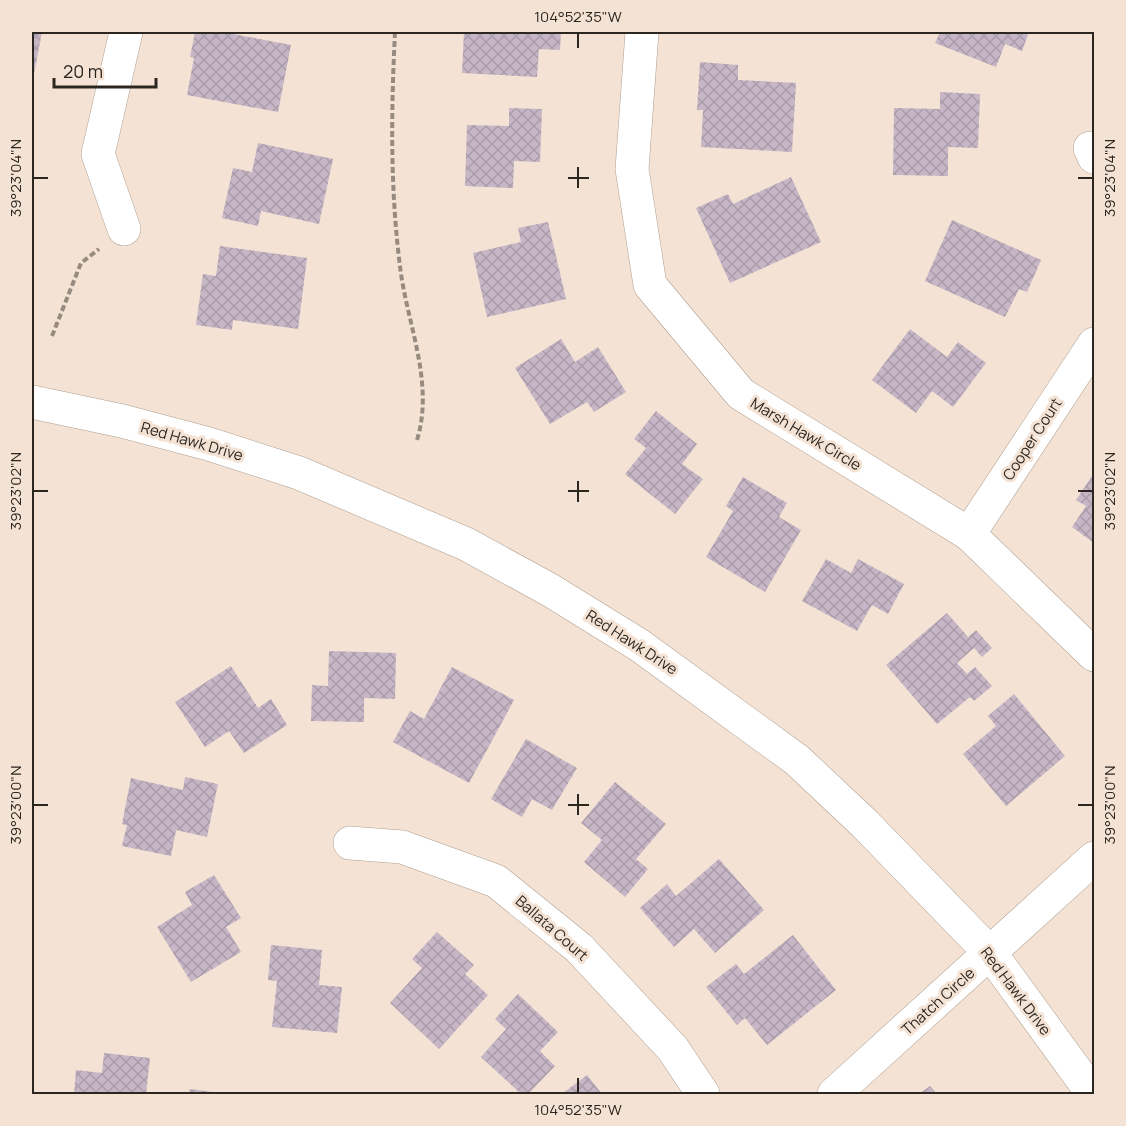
<svg xmlns="http://www.w3.org/2000/svg" width="1126" height="1126" font-family="Manrope,sans-serif">
	<defs>
		<pattern id="building-cross-hatch" width="8" height="8" patternUnits="userSpaceOnUse" patternTransform="scale(1.5)"><rect width="8" height="8" fill="#c6b6c6"/><path d="M0 0l8 8M0 8l8-8" fill="none" stroke="#aa9caa"/></pattern>
	</defs>
	<rect width="100%" height="100%" fill="#f4e3d4"/>
	<g fill="url(#building-cross-hatch)">
		<polygon points="32,32 42,32 34,74 32,74"/>
		<polygon points="195,32 234,32 233,34 291,45 278,112 187,95 194,58 190,57"/>
		<polygon points="464,32 561,32 560,50 539,49 537,77 462,73"/>
		<polygon points="940,32 1029,32 1022,51 1005,44 996,67 935,43"/>
		<polygon points="700,62 738,65 738,80 796,83 792,152 701,147 703,110 697,110"/>
		<polygon points="940,92 980,94 978,148 948,147 948,176 893,175 894,108 940,109"/>
		<polygon points="509,108 542,109 540,162 514,161 513,188 465,186 467,125 509,126"/>
		<polygon points="258,143 333,159 319,224 261,211 258,226 222,218 233,168 252,172"/>
		<polygon points="791,177 821,242 730,283 696,208 728,194 733,204"/>
		<polygon points="952,220 1041,260 1027,292 1019,289 1005,317 925,281"/>
		<polygon points="548,222 566,299 487,317 473,253 521,242 518,228"/>
		<polygon points="220,246 307,258 298,329 233,320 232,330 196,325 203,274 216,276"/>
		<polygon points="910,329 947,357 958,342 986,363 953,407 932,391 916,413 872,380"/>
		<polygon points="561,339 575,362 598,347 626,392 594,412 587,402 550,424 515,368"/>
		<polygon points="656,411 697,444 682,464 703,479 675,514 625,474 646,448 634,439"/>
		<polygon points="1094,473 1094,543 1072,527 1086,506 1076,500"/>
		<polygon points="743,477 787,503 779,517 801,530 765,592 706,557 733,511 726,506"/>
		<polygon points="826,559 851,573 858,559 904,584 888,614 872,605 857,631 802,601"/>
		<polygon points="947,613 968,637 976,630 992,648 982,657 974,648 957,663 967,674 975,667 992,686 974,701 970,697 937,724 886,665"/>
		<polygon points="329,651 396,653 395,699 364,698 364,722 311,721 312,685 328,686"/>
		<polygon points="231,666 258,708 271,699 287,725 244,753 229,731 205,747 175,702"/>
		<polygon points="452,667 514,700 469,783 393,742 410,711 424,719"/>
		<polygon points="1014,694 1065,756 1006,806 963,754 996,726 988,716"/>
		<polygon points="526,739 577,768 552,810 532,799 522,817 491,799"/>
		<polygon points="185,777 218,784 207,837 176,830 171,856 122,846 127,825 122,824 131,778 183,790"/>
		<polygon points="615,782 666,824 636,859 648,869 625,897 584,862 602,840 581,823"/>
		<polygon points="719,859 764,910 715,953 694,929 674,947 640,908 667,884 676,896"/>
		<polygon points="214,875 241,918 226,927 241,952 191,982 157,927 192,905 185,892"/>
		<polygon points="437,932 474,965 465,974 488,995 439,1049 390,1003 422,968 412,959"/>
		<polygon points="793,935 836,990 767,1045 745,1018 737,1025 706,987 736,964 744,974"/>
		<polygon points="271,945 322,950 319,985 342,987 337,1033 272,1027 277,981 268,980"/>
		<polygon points="518,994 558,1032 540,1051 555,1066 528,1094 521,1094 481,1057 506,1029 495,1019"/>
		<polygon points="104,1053 150,1058 146,1094 74,1094 76,1070 102,1073"/>
		<polygon points="587,1075 602,1094 562,1094"/>
		<polygon points="930,1086 937,1094 919,1094"/>
		<polygon points="190,1089 220,1093 220,1094 189,1094"/>
	</g>
	<g fill="none" stroke-linecap="round" stroke-linejoin="round">
		<defs>
			<g id="minor">
				<polyline points="642,32 632,169 650,285 741,394 969,534 1094,655"/>
				<polyline points="1090,148 1094,157"/>
				<polyline points="124,229 98,154 126,32"/>
				<polyline points="32,402 122,421 209,444 299,473 466,544 550,590 639,645 797,760 865,824 991,954 1093,1094"/>
				<polyline points="969,534 1094,344"/>
				<polyline points="350,843 402,847 496,881 579,948 673,1049 703,1094"/>
				<polyline points="834,1094 1094,858"/>
			</g>
		</defs>
		<use href="#minor" stroke="#af9f91" stroke-width="34"/>
		<g stroke="#978b81" stroke-width="4" stroke-dasharray="6 3" stroke-linecap="butt">
			<path d="M395 32C391 113 390 193 401 274 409 328 434 385 417 440"/>
			<polyline points="52,336 81,263 99,249"/>
		</g>
		<use href="#minor" stroke="#fff" stroke-width="33"/>
	</g>
	<path fill="none" stroke="#2c2620" stroke-width="2" d="M578 33V48M578 167V188M33 178H48M568 178H589M1078 178H1093M578 481V502M33 491H48M568 491H589M1078 491H1093M578 794V815M33 805H48M568 805H589M1078 805H1093M578 1078V1093"/>
	<g text-anchor="middle" dominant-baseline="central" stroke-width="6" stroke-linejoin="round" paint-order="stroke">
		<g font-size="15" fill="#2c2620" stroke="#f4e3d4">
			<text transform="translate(806 434) rotate(31)">Marsh Hawk Circle</text>
			<text transform="translate(1032 439) rotate(-57)">Cooper Court</text>
			<text transform="translate(192 441) rotate(16)">Red Hawk Drive</text>
			<text transform="translate(632 642) rotate(33)">Red Hawk Drive</text>
			<text transform="translate(552 928) rotate(41)">Ballata Court</text>
			<text transform="translate(1016 991) rotate(53)">Red Hawk Drive</text>
			<text transform="translate(938 1001) rotate(-42)">Thatch Circle</text>
		</g>
	</g>
	<rect width="1126" height="1126" fill="none" stroke="#f4e3d4" stroke-width="66"/>
	<path d="M54 78v9h102v-9" fill="none" stroke="#2c2620" stroke-width="3"/>
	<text x="63" y="78" font-size="18" fill="#2c2620" stroke="#f4e3d4" stroke-width="4.5" paint-order="stroke">20 m</text>
	<rect x="33" y="33" width="1060" height="1060" fill="none" stroke="#2c2620" stroke-width="2"/>
	<g font-size="15" text-anchor="middle" fill="#2c2620">
		<text x="578" y="22">104°52'35"W</text>
		<text transform="translate(16 178) rotate(-90)" y="5">39°23'04"N</text>
		<text transform="translate(1110 178) rotate(-90)" y="5">39°23'04"N</text>
		<text transform="translate(16 491) rotate(-90)" y="5">39°23'02"N</text>
		<text transform="translate(1110 491) rotate(-90)" y="5">39°23'02"N</text>
		<text transform="translate(16 805) rotate(-90)" y="5">39°23'00"N</text>
		<text transform="translate(1110 805) rotate(-90)" y="5">39°23'00"N</text>
		<text x="578" y="1115">104°52'35"W</text>
	</g>
</svg>
